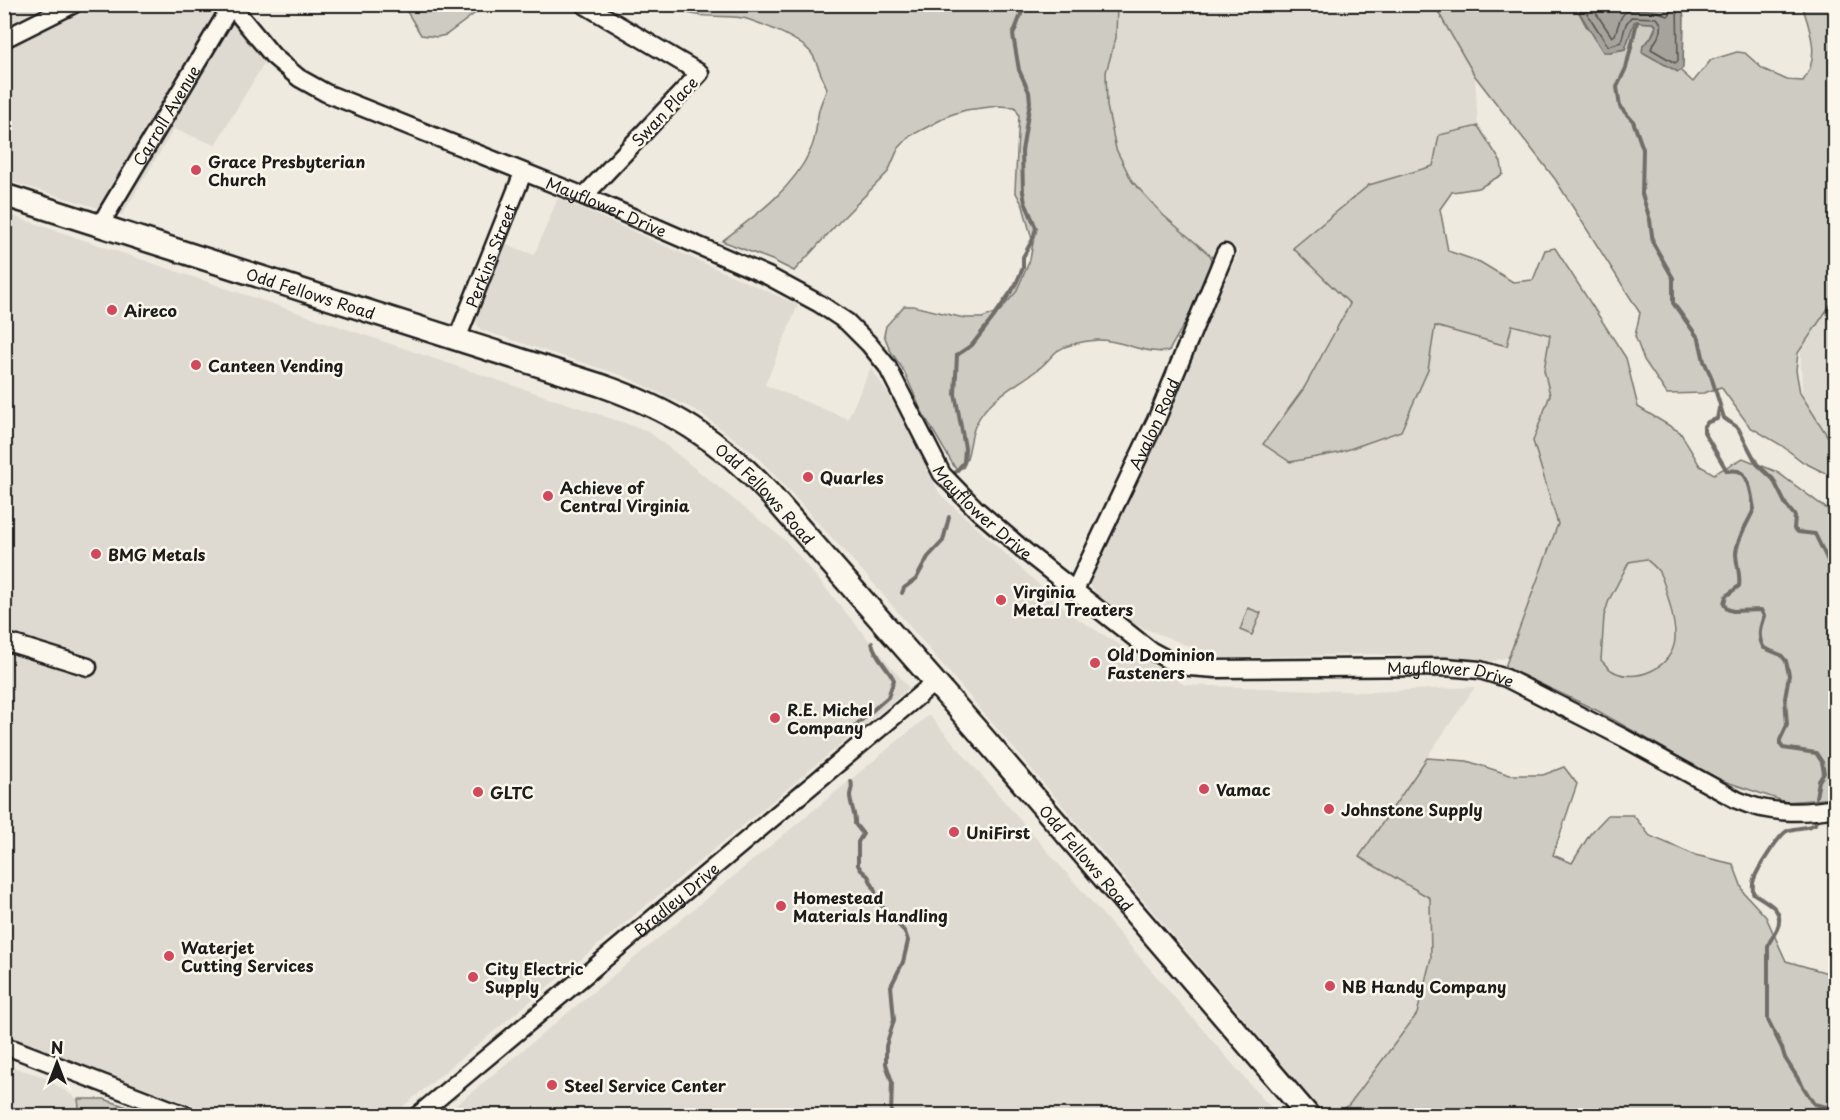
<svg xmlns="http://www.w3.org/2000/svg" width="1840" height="1120" font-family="'Playpen Sans',sans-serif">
	<rect width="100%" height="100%" fill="#eeeadf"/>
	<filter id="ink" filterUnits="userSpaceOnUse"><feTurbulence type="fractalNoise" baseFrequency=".0167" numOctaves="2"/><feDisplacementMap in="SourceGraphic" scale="12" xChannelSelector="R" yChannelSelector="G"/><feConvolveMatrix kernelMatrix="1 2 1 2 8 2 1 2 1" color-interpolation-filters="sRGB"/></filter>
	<g filter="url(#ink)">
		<g fill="#dedad1">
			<polygon points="5,4 47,4 47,5 5,25"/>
			<polygon points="208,4 246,36 267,58 215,145 174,129 122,215 5,180 4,48 99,5"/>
			<polygon points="1117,5 1434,5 1475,76 1478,126 1439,135 1433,166 1369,185 1293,248 1350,304 1304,388 1263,444 1291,462 1338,453 1400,431 1428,370 1435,326 1506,346 1512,325 1550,335 1544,370 1550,395 1533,441 1558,524 1509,657 1489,662 1374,654 1219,658 1116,617 1089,584 1239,251 1218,244 1211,256 1163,215 1132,181 1116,149 1107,106 1106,72 1116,38"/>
			<polygon points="558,198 798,305 765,385 848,419 871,367 910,429 939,493 1073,616 1185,685 1369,692 1475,687 1359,857 1430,898 1431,958 1417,1014 1348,1106 1334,1115 1326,1115 867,576 755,454 697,411 624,376 481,330 474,319 503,243 534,255"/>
			<polygon points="4,213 648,431 787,542 909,688 400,1109 373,1116 241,1116 208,1111 5,1036"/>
			<polygon points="1835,296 1835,484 1830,480 1802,392 1800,333"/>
			<polygon points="1646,559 1659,571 1668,597 1675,640 1670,656 1657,668 1641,676 1627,675 1611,670 1601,660 1604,616 1609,599 1629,562"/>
			<polygon points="929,715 1277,1115 444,1115"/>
			<polygon points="4,1065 42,1076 78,1099 80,1115 5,1115"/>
		</g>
		<g fill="#ceccc2" stroke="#75746f" stroke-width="1.5" fill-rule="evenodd">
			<polygon points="403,5 486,5 446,35 437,37 421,35"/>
			<path d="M676 5H1117L1116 38 1106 72 1107 106 1116 149 1132 181 1163 215 1211 256C1211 286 1183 324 1169 351 1141 355 1123 339 1097 340 1084 341 1068 344 1057 351 1050 357 1045 365 1037 370 1015 387 988 398 976 424 969 438 971 454 963 468H955L921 410 904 371 890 350 884 335 886 326 904 306H913L964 318H982L999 312 1016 292 1030 260 1033 243 1023 206 1015 191 1019 115 1015 107 998 106 966 110 950 115 910 136 898 149 888 172 839 222 794 271 772 260 722 241C755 216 793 189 810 151 817 138 816 123 819 110 821 102 825 95 827 88 822 79 816 59 812 54 801 39 765 25 747 19 728 13 689 22 676 5Z"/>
			<path d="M1434 5H1575L1586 26 1595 35 1598 44 1610 52 1625 49 1634 22 1653 23 1656 26 1650 39 1643 45 1681 71 1693 82 1711 60 1737 52 1745 53 1763 69 1787 80 1803 81C1821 57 1810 30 1802 5H1835V298L1798 353 1796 370 1800 393 1828 437 1835 443V478L1803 462 1781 445 1750 427 1721 387 1704 393 1667 394 1644 360 1635 336 1640 313 1555 179 1475 76Z"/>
			<path d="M1478 126 1501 162 1503 174 1479 188 1452 192 1440 209 1448 251 1480 262 1513 282 1533 280 1545 250 1555 248 1626 358 1638 407 1680 432 1700 466 1714 474 1743 458 1777 472 1835 515V798L1786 802 1718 779 1598 711 1505 667 1558 524 1533 441 1550 395 1544 370 1550 335 1512 325 1507 346 1435 326 1428 370 1401 431 1338 453 1290 462 1263 444 1304 388 1350 304 1293 248 1369 185 1433 166 1439 135ZM1646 559C1650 563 1656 567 1659 572 1666 585 1676 625 1675 639 1673 668 1634 685 1611 670 1607 667 1604 663 1601 660L1604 616 1609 600 1629 562Z"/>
			<polygon points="1248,608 1261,613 1252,635 1240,630"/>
			<polygon points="1427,758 1467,761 1510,775 1543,775 1564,767 1577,784 1553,855 1572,863 1590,834 1608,815 1633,815 1650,836 1695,855 1733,864 1744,893 1766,917 1786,961 1835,975 1835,1110 1828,1116 1334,1115 1348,1106 1417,1014 1431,958 1430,898 1359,857"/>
			<polygon points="78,1099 104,1099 150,1115 80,1115"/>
		</g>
		<path fill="#a6a39d" stroke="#6f6d69" stroke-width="1.5" d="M1575 5H1682L1684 18 1683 68 1678 72 1642 52 1643 45C1650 40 1655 34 1656 25L1653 23 1634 22 1625 49 1610 52H1603Z"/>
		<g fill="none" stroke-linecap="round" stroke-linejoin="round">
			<g stroke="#535250" stroke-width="1.5">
				<path d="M1581 4 1608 46 1621 42 1626 24 1631 17 1657 18C1668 30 1655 39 1651 49L1675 63 1678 61 1677 4"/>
				<path d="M1590 4 1612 37 1615 35C1622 13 1621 9 1645 10 1657 11 1657 11 1668 16L1670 14 1669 4"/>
			</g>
			<g stroke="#6f6d69" stroke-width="4">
				<polyline points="1637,22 1626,68 1617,87 1620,107 1633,121 1643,149 1642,194 1650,220 1653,243 1673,278 1673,303 1699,339 1704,361 1711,376 1724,418 1738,428 1757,464 1773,479 1786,505 1795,516 1794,529 1798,532 1815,534 1830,565 1829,574 1836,582"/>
				<path d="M1719 408 1717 419 1708 422 1704 426V432L1727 471C1730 471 1734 470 1738 471 1750 474 1752 499 1754 509 1748 523 1737 538 1736 553 1736 564 1741 575 1739 586L1726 596 1724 603 1727 609 1733 611 1761 610 1764 616C1760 627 1757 637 1764 648L1781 655 1786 661 1789 675 1785 698 1787 725 1780 740V744L1783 748 1816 753 1822 762 1824 773 1819 781 1816 797"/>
				<polyline points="955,473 964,462 965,448 955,394 957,355 972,345 993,318 1015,286 1023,268 1023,257 1033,239 1036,228 1025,202 1023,192 1022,151 1030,102 1029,92 1019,70 1013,35 1025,4"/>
				<polyline points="902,593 904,588 916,579 928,557 943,541 949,517"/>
				<path d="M849 731 888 697 894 680C888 667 875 657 872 643"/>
				<path d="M851 781C853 787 851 789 850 795 850 805 856 814 855 824L863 834 858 842V865L861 870 868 876 874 888 878 902 905 932 908 941 903 962 891 986 894 1020 886 1046V1064L892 1082 891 1114"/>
				<path d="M1816 821 1815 824C1806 829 1796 827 1787 831 1779 835 1757 870 1754 879 1752 884 1753 888 1753 893 1766 902 1786 909 1777 929 1774 936 1770 939 1768 946V1020L1782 1048 1785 1058 1814 1104 1836 1109"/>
			</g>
			<defs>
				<g id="minor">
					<path id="s1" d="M230 4 273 56 299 78 326 93 584 196 768 276 820 304 847 322 869 344 887 366 942 474 977 510 1026 552 1150 650 1172 662 1189 667 1216 669 1445 667 1480 670 1506 678 1624 738 1737 800C1769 814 1801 814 1836 808"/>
					<polyline points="583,4 700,73 584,196"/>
					<polyline points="4,39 74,4"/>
					<path id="s2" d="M100 225 231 6"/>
					<path id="s3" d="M457 339 523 173"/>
					<path id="s4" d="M1075 590 1157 418 1225 253"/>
					<polyline points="4,641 88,667"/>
					<polyline points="4,1047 14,1049 188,1116"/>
					<path id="s5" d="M417 1116 935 682"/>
				</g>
				<g id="major">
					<path id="s6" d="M4 195 600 385C669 409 719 439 769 493L976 729 1309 1116"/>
				</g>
			</defs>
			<use href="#minor" stroke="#1c1c1c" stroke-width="21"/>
			<use href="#major" stroke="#1c1c1c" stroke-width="26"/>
			<use href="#minor" stroke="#fbf7ec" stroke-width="16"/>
			<use href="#major" stroke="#fbf7ec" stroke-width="21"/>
		</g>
	</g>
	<g fill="#d1495b" stroke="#fbf7ec" stroke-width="2">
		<circle cx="196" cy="170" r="6"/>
		<circle cx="112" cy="310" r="6"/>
		<circle cx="196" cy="365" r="6"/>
		<circle cx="808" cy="477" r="6"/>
		<circle cx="548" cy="496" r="6"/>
		<circle cx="96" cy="554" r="6"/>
		<circle cx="1001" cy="600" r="6"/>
		<circle cx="1095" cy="663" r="6"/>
		<circle cx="775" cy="718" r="6"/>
		<circle cx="1204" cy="789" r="6"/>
		<circle cx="478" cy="792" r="6"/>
		<circle cx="1329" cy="809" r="6"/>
		<circle cx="954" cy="832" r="6"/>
		<circle cx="781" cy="906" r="6"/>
		<circle cx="169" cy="956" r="6"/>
		<circle cx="473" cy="977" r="6"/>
		<circle cx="1330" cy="986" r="6"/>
		<circle cx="552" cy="1085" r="6"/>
	</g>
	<g text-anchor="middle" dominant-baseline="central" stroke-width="5" stroke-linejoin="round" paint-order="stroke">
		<g font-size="16" fill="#1c1c1c" stroke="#fbf7ec">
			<text transform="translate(664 111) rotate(-47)">Swan Place</text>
			<text stroke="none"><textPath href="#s2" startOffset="128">Carroll Avenue</textPath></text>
			<text stroke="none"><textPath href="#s1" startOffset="435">Mayflower Drive</textPath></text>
			<text stroke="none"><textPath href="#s3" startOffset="90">Perkins Street</textPath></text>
			<text stroke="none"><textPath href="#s6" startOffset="322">Odd Fellows Road</textPath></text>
			<text stroke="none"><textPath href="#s4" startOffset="184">Avalon Road</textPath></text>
			<text stroke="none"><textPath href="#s6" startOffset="826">Odd Fellows Road</textPath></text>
			<text stroke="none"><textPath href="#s1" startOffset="939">Mayflower Drive</textPath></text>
			<text stroke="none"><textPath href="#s1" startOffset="1461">Mayflower Drive</textPath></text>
			<text stroke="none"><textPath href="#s6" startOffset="1312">Odd Fellows Road</textPath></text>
			<text stroke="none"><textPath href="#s5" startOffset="338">Bradley Drive</textPath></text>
		</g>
		<g font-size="16" font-weight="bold" fill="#1c1c1c" stroke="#fbf7ec" text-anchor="start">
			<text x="208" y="161">Grace Presbyterian<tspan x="208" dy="18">Church</tspan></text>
			<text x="124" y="310">Aireco</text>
			<text x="208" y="365">Canteen Vending</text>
			<text x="820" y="477">Quarles</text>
			<text x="560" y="487">Achieve of<tspan x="560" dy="18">Central Virginia</tspan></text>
			<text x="108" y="554">BMG Metals</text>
			<text x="1013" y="591">Virginia<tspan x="1013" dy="18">Metal Treaters</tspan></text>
			<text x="1107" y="654">Old Dominion<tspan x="1107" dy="18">Fasteners</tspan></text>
			<text x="787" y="709">R.E. Michel<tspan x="787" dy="18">Company</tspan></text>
			<text x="1216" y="789">Vamac</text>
			<text x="490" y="792">GLTC</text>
			<text x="1341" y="809">Johnstone Supply</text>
			<text x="966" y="832">UniFirst</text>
			<text x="793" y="897">Homestead<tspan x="793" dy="18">Materials Handling</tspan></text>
			<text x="181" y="947">Waterjet<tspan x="181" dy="18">Cutting Services</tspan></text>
			<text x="485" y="968">City Electric<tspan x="485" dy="18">Supply</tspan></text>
			<text x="1342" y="986">NB Handy Company</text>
			<text x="564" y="1085">Steel Service Center</text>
		</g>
	</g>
	<rect width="1840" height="1120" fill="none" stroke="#fbf7ec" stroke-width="24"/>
	<rect x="12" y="12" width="1816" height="1096" fill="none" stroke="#1c1c1c" stroke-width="2" filter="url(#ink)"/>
	<g transform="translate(57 1063)" stroke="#fbf7ec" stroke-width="4.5" paint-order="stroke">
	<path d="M0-4.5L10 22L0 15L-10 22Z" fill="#1c1c1c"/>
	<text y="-9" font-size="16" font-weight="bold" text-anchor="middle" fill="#1c1c1c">N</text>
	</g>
</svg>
